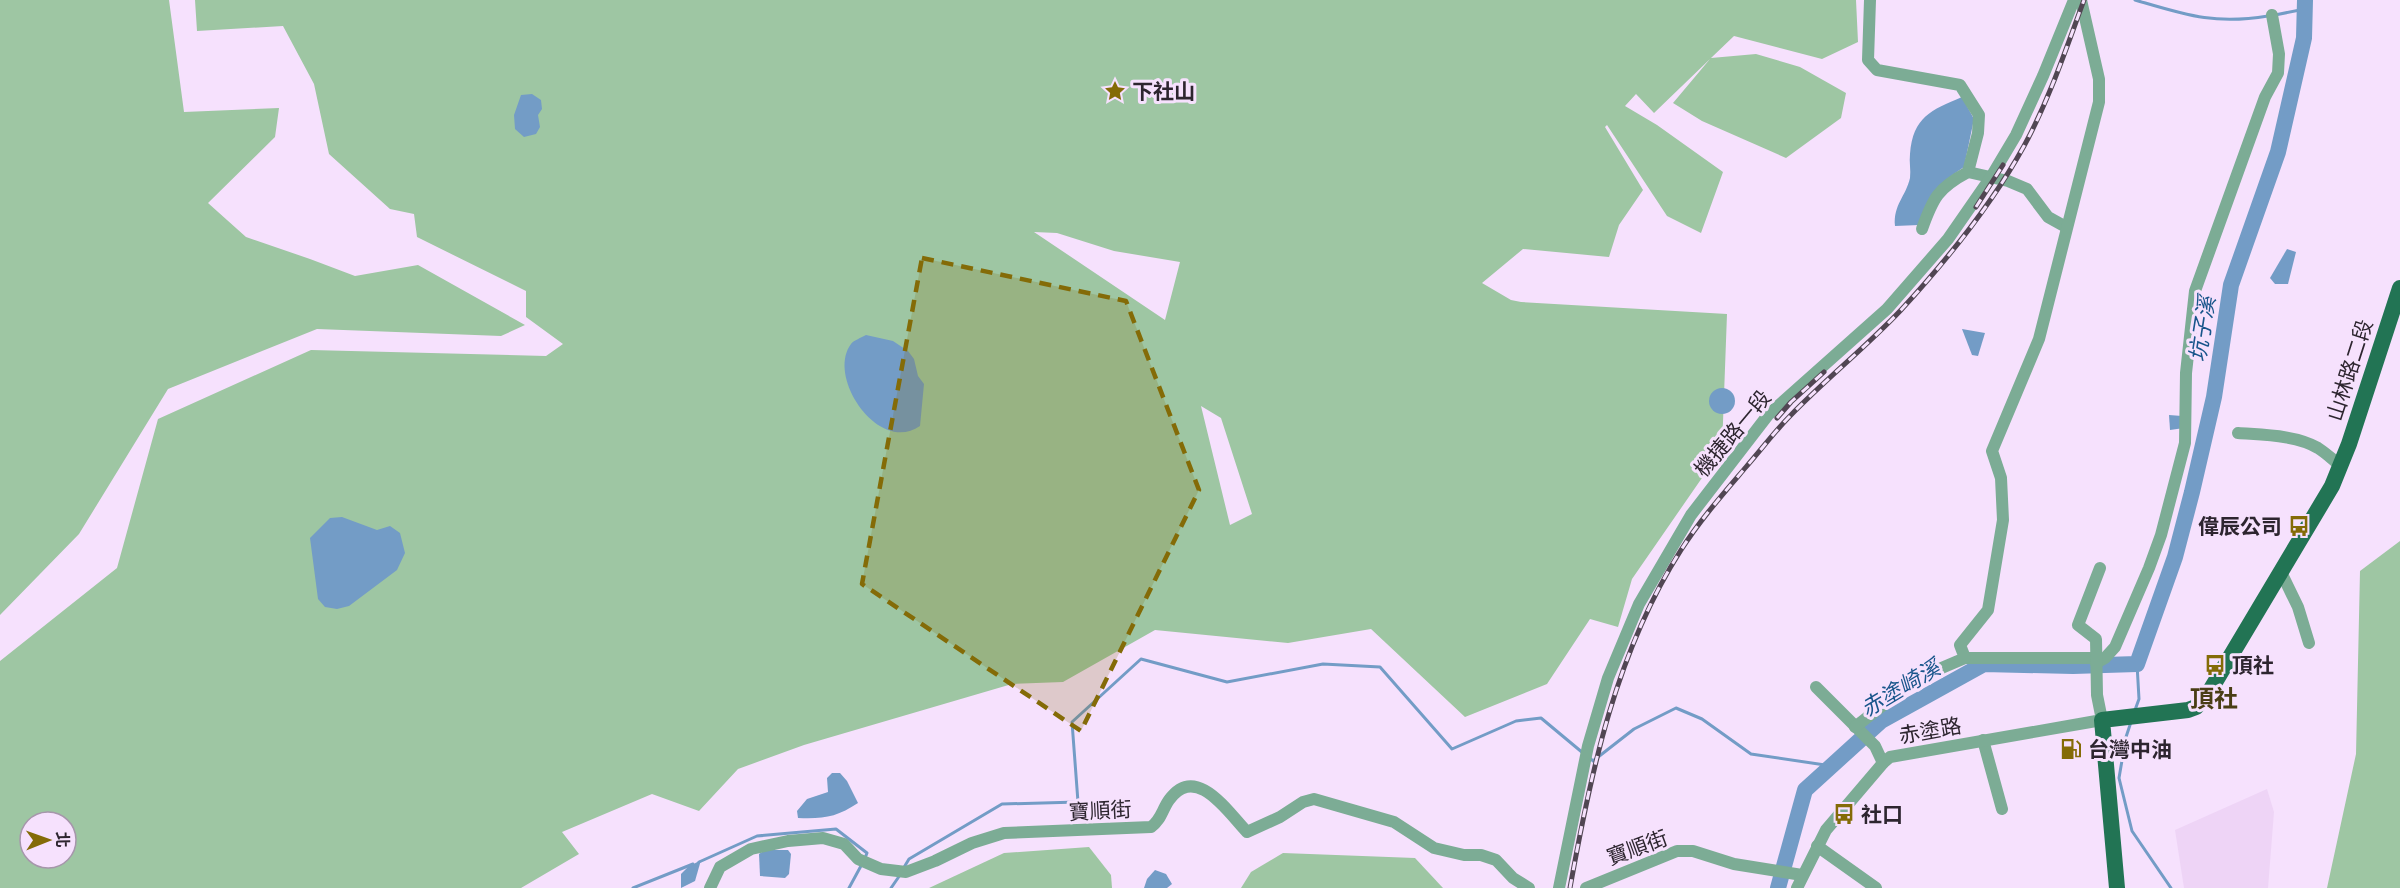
<svg xmlns="http://www.w3.org/2000/svg" width="2400" height="888" font-family="Manrope,'Noto Sans TC',sans-serif">
	<rect width="100%" height="100%" fill="#f6e1fd"/>
	<polygon fill="#eed4f6" points="2267,789 2274,812 2268,888 2184,888 2175,830"/>
	<g fill="#9ec6a3" fill-rule="evenodd">
		<polygon points="0,0 169,0 184,112 279,108 275,137 208,203 246,237 310,259 355,276 418,265 525,325 501,336 317,329 168,389 79,534 0,615"/>
		<path d="M195 0H1856L1858 42 1822 59 1734 36 1711 58 1756 54 1800 67 1846 93 1841 118 1786 158 1702 121 1673 103 1710 59 1654 113 1636 94 1625 106 1657 125 1723 172 1701 233 1667 216 1607 125 1605 127 1643 190 1619 225 1609 257 1523 249 1482 283 1511 300 1521 302 1727 314 1722 449 1632 579 1618 627 1590 619 1547 684 1465 717 1371 629 1288 643 1155 630 1063 682 1012 684 804 745 738 769 699 811 652 794 562 832 579 854 521 888H0V661L117 568 158 419 311 350 546 356 563 344 526 317V291L417 237 414 214 390 209 329 154 314 84 283 26 197 31ZM1034 232 1057 233 1114 251 1180 262 1165 320ZM1201 406 1221 418 1252 514 1230 525ZM30 822H66V858H30Z"/>
		<polygon points="2400,541 2400,888 2327,888 2356,754 2360,571"/>
		<polygon points="1089,847 1111,875 1112,888 929,888 1004,853"/>
		<polygon points="1283,853 1415,858 1443,888 1241,888 1251,872"/>
	</g>
	<g fill="#739cc6">
		<polygon points="532,94 541,100 542,109 538,115 540,127 536,134 524,137 515,129 514,115 521,95"/>
		<path d="M1962 97 1974 119 1964 167C1935 186 1931 193 1919 225L1895 226C1893 205 1906 196 1910 178 1911 170 1909 162 1910 154 1913 117 1931 110 1962 97Z"/>
		<polygon points="2287,249 2296,252 2288,284 2275,284 2270,278"/>
		<polygon points="1962,329 1985,333 1978,356 1972,355"/>
		<path d="M866 335 893 341 908 351 914 359 918 376 924 384 920 426C879 455 826 377 851 344 854 340 861 338 866 335Z"/>
		<circle cx="1722" cy="401" r="13"/>
		<polygon points="2169,415 2182,416 2184,428 2170,430"/>
		<polygon points="342,517 377,530 390,526 400,533 405,553 397,570 349,606 337,609 325,607 318,599 310,538 330,518"/>
		<path d="M832 773H840L847 781 858 803C837 817 824 819 798 818L797 811 807 799 828 792 827 778Z"/>
		<polygon points="765,850 788,850 791,854 789,874 785,878 760,876 759,854"/>
		<polygon points="701,860 695,881 681,888 681,874 688,867"/>
		<polygon points="1155,870 1166,874 1172,884 1167,888 1144,888 1147,879"/>
	</g>
	<g fill="none" stroke-linecap="round" stroke-linejoin="round">
		<g stroke="#739cc6" stroke-width="3">
			<path d="M2135 0C2186 15 2214 25 2268 16"/>
			<polyline points="2275,15 2305,9"/>
			<polyline points="2135,710 2139,699 2137,664"/>
			<polyline points="2131,722 2126,737 2119,778 2132,831 2171,888"/>
			<polyline points="1589,757 1593,761 1634,729 1676,708 1702,719 1751,754 1832,766"/>
			<polyline points="699,862 757,836 836,829 867,853 865,858"/>
			<polyline points="903,869 909,859 1002,804 1078,802 1072,722 1141,659 1227,682 1323,664 1380,667 1452,749 1516,721 1541,718 1583,753"/>
			<polyline points="633,888 693,864"/>
			<polyline points="849,888 862,864"/>
			<polyline points="891,888 900,875"/>
		</g>
		<polyline stroke="#739cc6" stroke-width="16" points="1778,888 1805,790 1881,721 1984,664 2073,666 2137,664 2175,557 2192,492 2214,397 2231,285 2278,152 2304,38 2305,0"/>
		<g stroke="#7cac95" stroke-width="12">
			<polyline points="1870,0 1868,60 1877,70 1960,85 1979,115 1978,133 1968,172"/>
			<polyline points="1968,172 2008,181 2027,189 2048,217 2066,227"/>
			<path d="M1922 229C1933 198 1938 188 1968 172"/>
			<path d="M2238 433C2263 435 2296 435 2318 448 2326 453 2333 460 2341 466"/>
			<polyline points="2281,572 2298,607 2309,643"/>
			<polyline points="1965,658 2096,658"/>
			<polyline points="2096,663 2105,658 2115,647 2149,568 2161,535 2185,443 2186,373 2195,291 2265,97 2278,73 2279,54 2272,15"/>
			<polyline points="1816,687 1875,746 1883,763"/>
			<polyline points="1855,727 1918,678 1965,658 1960,645 1988,610 2003,520 2001,478 1992,451 2039,339 2099,102 2099,79 2081,0"/>
			<polyline points="1983,740 2002,809"/>
			<polyline points="1817,846 1876,888"/>
			<path d="M710 888 720 867 751 849 788 841 823 838 844 844 858 859 881 869 906 872 935 861 972 843 1004 833 1151 827C1161 820 1162 810 1169 800 1196 763 1227 811 1247 832L1280 817 1303 802 1314 799 1394 822 1434 848 1464 855H1481L1496 860 1513 878 1529 888"/>
			<polyline points="1559,888 1588,746 1608,678 1639,604 1691,515 1768,415 1887,309 1948,239 1991,177 2016,135 2043,76 2074,0"/>
			<polyline points="1586,888 1677,851 1693,851 1734,864 1802,875"/>
			<polyline points="1797,888 1826,830 1883,763 1890,757 2102,720 2097,695 2096,639 2078,625 2100,568"/>
		</g>
		<polyline stroke="#227454" stroke-width="16" points="2117,888 2102,720 2188,710 2196,707 2208,694 2332,486 2349,444 2400,288"/>
		<defs>
			<g id="rail">
				<polyline points="1976,207 2003,165"/>
				<polyline points="1777,418 1791,402 1824,372"/>
				<path d="M1570 888C1591 771 1616 652 1681 550 1700 520 1723 494 1746 467 1761 450 1775 431 1791 415 1826 379 1866 347 1901 310 1947 260 1991 206 2024 146 2049 100 2066 49 2084 0"/>
			</g>
		</defs>
		<use href="#rail" stroke="#514653" stroke-width="5"/>
		<use href="#rail" stroke="#f6e1fd" stroke-width="3" stroke-dasharray="9" stroke-linecap="butt"/>
	</g>
	<path fill="#846b07" fill-opacity="0.2" stroke="#846b07" stroke-width="4.5" stroke-dasharray="12 8" stroke-linejoin="round" d="M922 258 1126 301 1199 490 1081 731 862 584Z"/>
	<defs>
		<symbol id="sight-bare" viewBox="-9 -9 18 18"><path d="M0-6L1.8-2.2L6-1.7L2.9 1.2L3.7 5.4L0 3.3L-3.7 5.4L-2.9 1.2L-6-1.7L-1.8-2.2Z" fill="#846b07" stroke="#f6e1fd" stroke-width="2.5" paint-order="stroke"/></symbol>
		<symbol id="bus-bare" viewBox="-9 -9 18 18"><path d="M-5-6H5V4H4V6H2V4H-2V6H-4V4H-5ZM-3.5-4V0h7V-4ZM-3.5 1.2v1.5H-2V1.2ZM2 1.2v1.5H3.5V1.2Z" fill="#846b07" stroke="#f6e1fd" stroke-width="2.5" paint-order="stroke"/></symbol>
		<symbol id="fuel-bare" viewBox="-9 -9 18 18"><path d="M-5.5-6h7V0h2V4h1.3V-2.5L3-4.5l.8-.8L6-3V5H2.5V1h-1V6h-7ZM-4.2-4.7v3.2H.2V-4.7Z" fill="#846b07" stroke="#f6e1fd" stroke-width="2.5" paint-order="stroke"/></symbol>
	</defs>
	<g fill-rule="evenodd">
		<use href="#sight-bare" x="1100" y="76" width="30" height="30"/>
		<use href="#bus-bare" x="2284" y="511" width="30" height="30"/>
		<use href="#bus-bare" x="2200" y="650" width="30" height="30"/>
		<use href="#fuel-bare" x="2056" y="734" width="30" height="30"/>
		<use href="#bus-bare" x="1829" y="799" width="30" height="30"/>
	</g>
	<g text-anchor="middle" dominant-baseline="central" stroke-width="6" stroke-linejoin="round" paint-order="stroke">
		<g font-size="21" font-weight="bold" fill="#2d252f" stroke="#f6e1fd" text-anchor="start">
			<text x="1132" y="91">下社山</text>
			<text x="2282" y="526" text-anchor="end">偉辰公司</text>
			<text x="2232" y="665">頂社</text>
			<text x="2088" y="749">台灣中油</text>
			<text x="1861" y="814">社口</text>
		</g>
		<g font-size="21" fill="#2d252f" stroke="#f6e1fd">
			<text transform="translate(2349 370) rotate(-72)">山林路二段</text>
			<text transform="translate(1732 433) rotate(-50)">機捷路一段</text>
			<text transform="translate(1930 730) rotate(-10)">赤塗路</text>
			<text transform="translate(1100 810) rotate(-3)">寶順街</text>
			<text transform="translate(1637 847) rotate(-20)">寶順街</text>
		</g>
		<g font-size="22" font-style="italic" fill="#18558b" stroke="#f6e1fd">
			<text transform="translate(2202 329) rotate(-81)">坑子溪</text>
			<text transform="translate(1900 688) rotate(-31)">赤塗崎溪</text>
		</g>
		<g font-size="24" font-weight="bold" fill="#4a3e15" stroke="#f6e1fd">
			<text x="2214" y="697">頂社</text>
		</g>
	</g>
	<g transform="translate(48 840) rotate(89)"><circle r="28" fill="#f6e1fd" stroke="#a696ab" stroke-width="1.5"/>
	<path d="M0-4.5L10 22L0 15L-10 22Z" fill="#846b07"/>
	<text y="-9" font-size="16" font-weight="bold" text-anchor="middle" fill="#2d252f">北</text>
	</g>
</svg>
